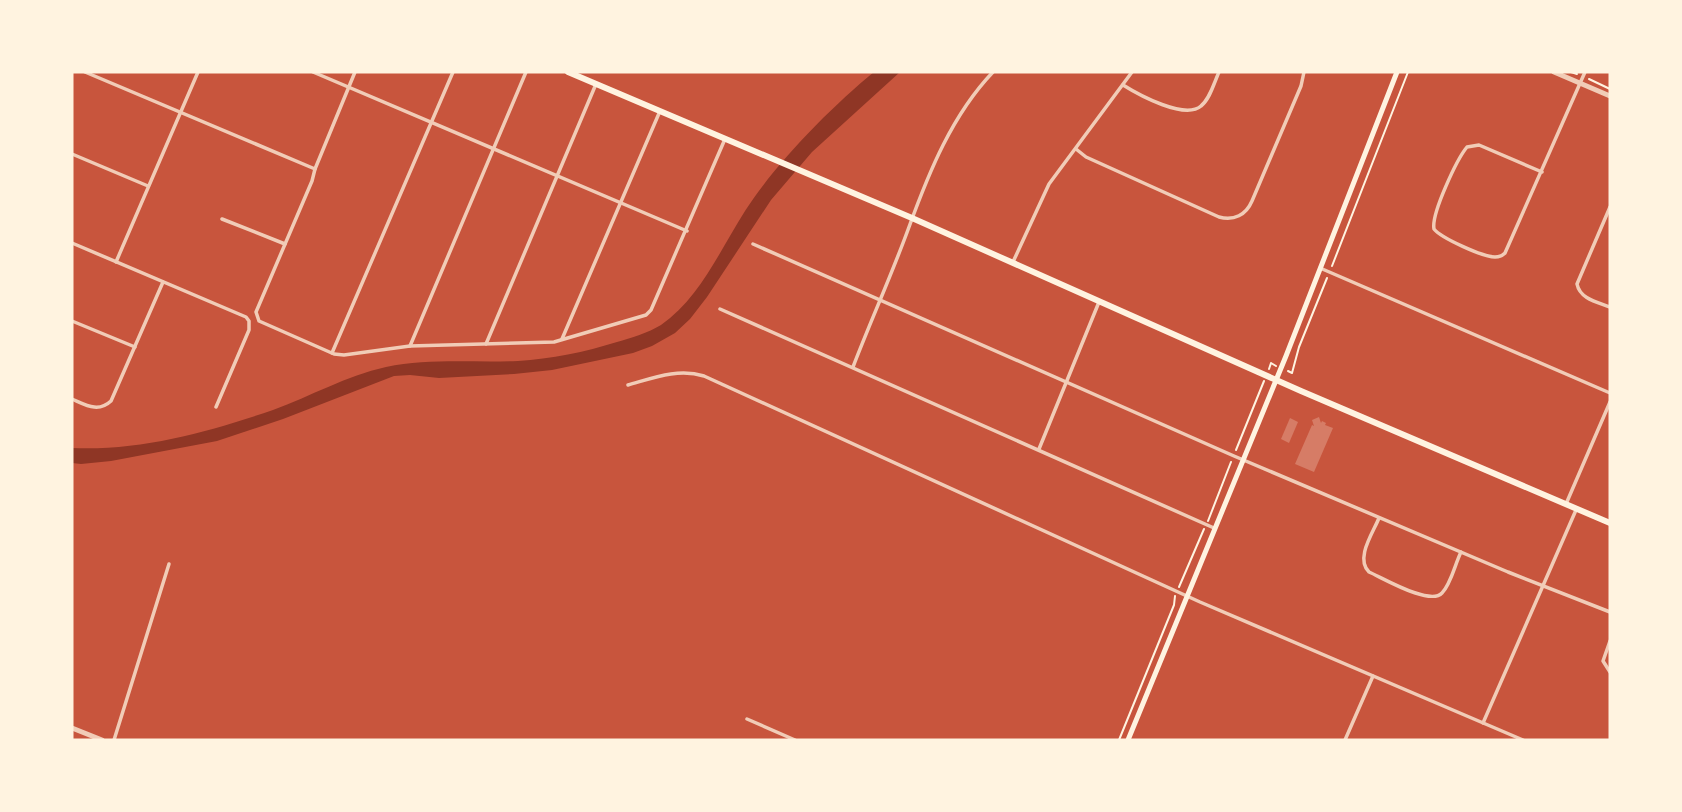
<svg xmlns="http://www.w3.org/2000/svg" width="1682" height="812" font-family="'Exo 2',sans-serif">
	<rect width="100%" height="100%" fill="#c8553d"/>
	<path fill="#8f3625" d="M874 72H900L812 152 771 200 707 297 690 319 675 333 652 346 633 353 552 370 514 374 439 378 410 375 394 376 283 419 217 441 111 461 81 464 72 463V448C141 451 208 432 273 410 311 396 346 376 386 367 429 358 474 363 518 361 551 359 585 352 617 342 631 338 648 333 661 325 700 298 720 250 745 211 776 163 830 108 874 72Z"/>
	<g fill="#d67c66">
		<polygon points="1319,417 1321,423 1322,421 1326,423 1325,425 1333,428 1314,472 1295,464 1312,425 1314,426 1312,420"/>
		<polygon points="1290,418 1298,422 1289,443 1281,439"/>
	</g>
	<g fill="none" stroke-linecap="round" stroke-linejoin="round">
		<g stroke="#fff3e0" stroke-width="2">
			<polyline points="1571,72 1577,74"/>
			<polyline points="1589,79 1610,89"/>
			<polyline points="1332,266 1408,72"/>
			<polyline points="1269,369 1271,363 1276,366"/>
			<polyline points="1288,371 1292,373 1299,347 1327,278"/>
			<polyline points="1236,450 1264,381"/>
			<polyline points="1208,521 1231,462"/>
			<polyline points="1179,587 1204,529"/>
			<polyline points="1119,740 1174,605 1175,596"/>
		</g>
		<g stroke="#f1ccb7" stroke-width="3.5">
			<polyline points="85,72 315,169"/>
			<polyline points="313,72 687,231"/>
			<polyline points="355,72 315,169 312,181 256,312 259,321 334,354 344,355 410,346 554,342 646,315 651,310 725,139"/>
			<path d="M1123 85C1139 95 1185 120 1201 106 1210 99 1214 83 1219 72"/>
			<path d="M1076 149 1086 157 1219 217C1234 221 1246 215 1252 201L1301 86 1304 72"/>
			<polyline points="72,154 148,186"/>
			<path d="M1542 172 1479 145 1467 147C1457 159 1431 214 1434 229 1441 238 1483 257 1495 257 1500 257 1501 256 1505 253L1585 72"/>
			<path d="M1610 207 1577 284C1580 299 1597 302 1610 307"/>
			<polyline points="222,219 285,244"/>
			<polyline points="72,243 246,317 249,321 249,330 216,407"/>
			<polyline points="753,244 1234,456 1508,572 1610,612"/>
			<polyline points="116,262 198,72"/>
			<polyline points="1013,262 1049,184 1132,72"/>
			<polyline points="1320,268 1610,393"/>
			<polyline points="720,309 1214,528"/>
			<polyline points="72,321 135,347"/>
			<polyline points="562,339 660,111"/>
			<polyline points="486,344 596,84"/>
			<polyline points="410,346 526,72"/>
			<polyline points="332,353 453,72"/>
			<path d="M853 367C871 320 892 274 909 227 929 172 952 115 993 72"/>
			<path d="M628 385C653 378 678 368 704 376L1200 602 1523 740"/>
			<path d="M72 399C86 405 98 413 111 401L163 282"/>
			<polyline points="1039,449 1099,302"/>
			<polyline points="1566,504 1610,402"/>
			<path d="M1379 518C1373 533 1355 558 1369 572 1383 578 1430 606 1442 593 1451 584 1455 564 1461 552"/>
			<polyline points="1610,641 1603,661 1610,672"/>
			<polyline points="747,719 795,740"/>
			<polyline points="1483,723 1576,510"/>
			<polyline points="114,740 169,564"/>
			<polyline points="1345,740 1373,676"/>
		</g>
		<g stroke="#f1ccb7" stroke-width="5">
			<polyline points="1554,72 1610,96"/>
			<polyline points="72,728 102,740"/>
		</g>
		<polyline stroke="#fff3e0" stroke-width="5" points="1128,740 1286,356 1397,72"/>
		<polyline stroke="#fff3e0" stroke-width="6" points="568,72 912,218 1301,391 1610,523"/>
	</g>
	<rect width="1682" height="812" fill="none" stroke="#fff3e0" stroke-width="147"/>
</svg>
